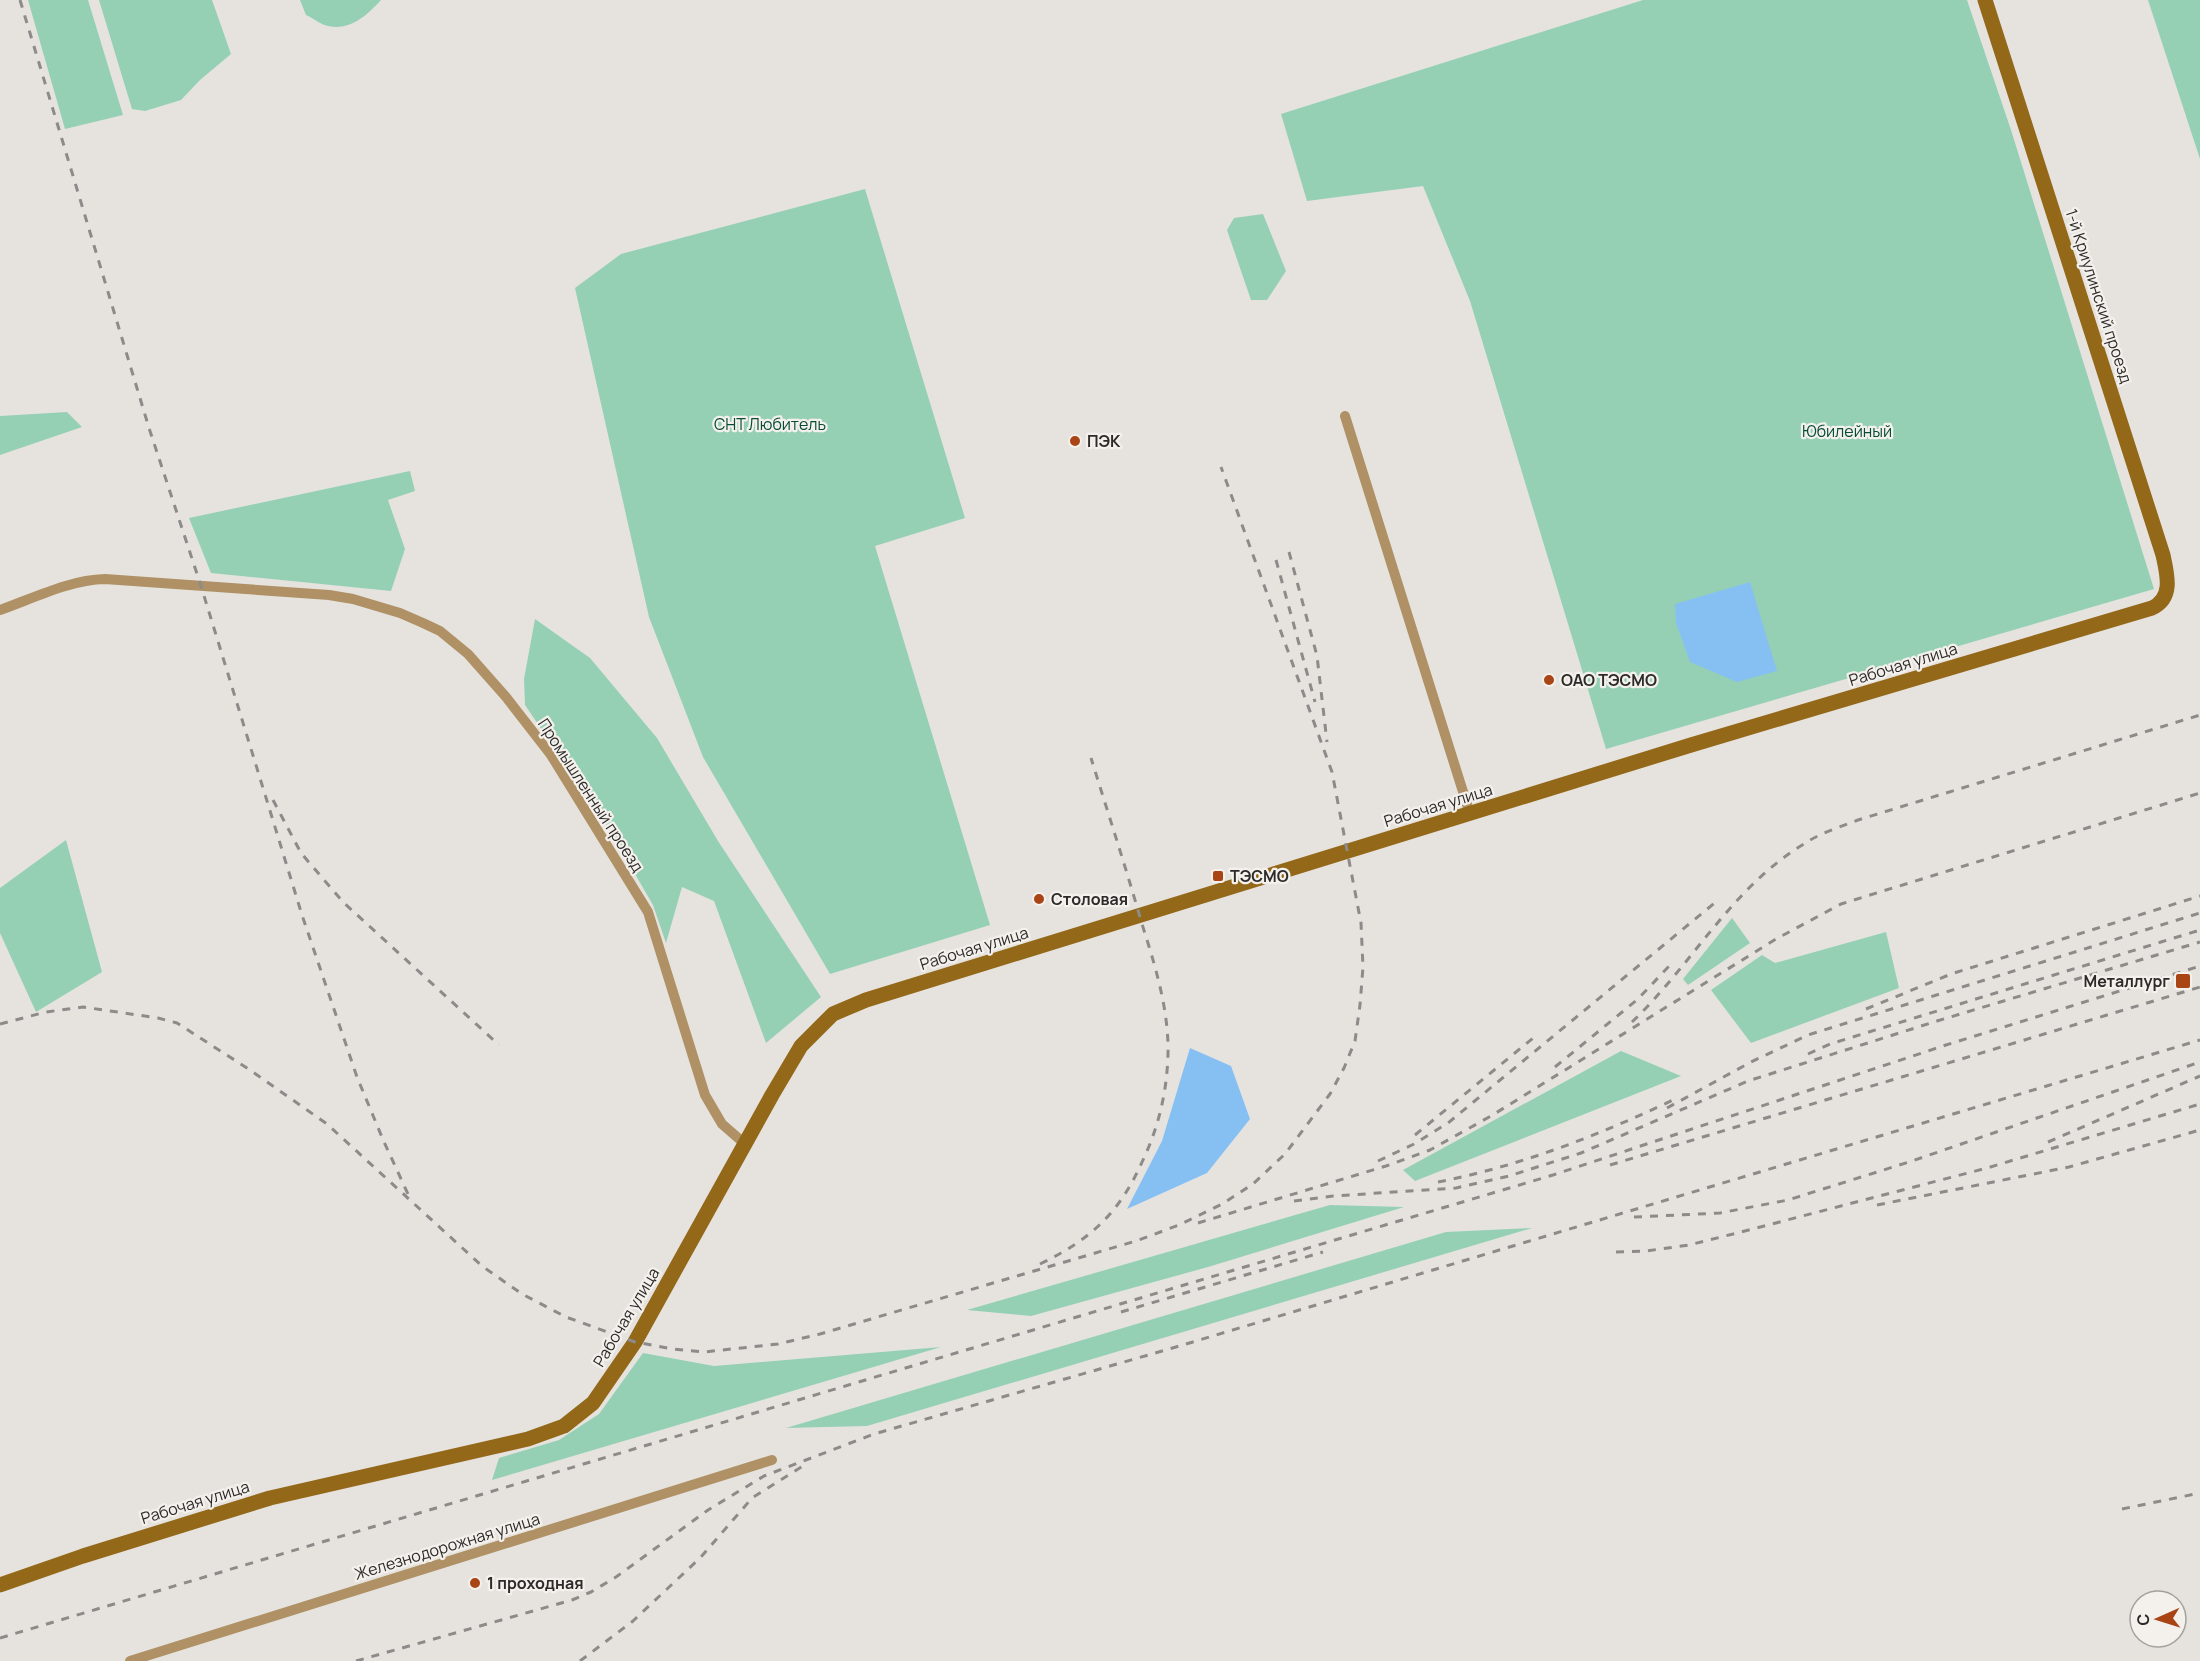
<svg xmlns="http://www.w3.org/2000/svg" width="2200" height="1661" font-family="Manrope,sans-serif">
	<rect width="100%" height="100%" fill="#e6e3df"/>
	<g fill="#95d0b5">
		<polygon points="28,0 88,0 123,115 65,129"/>
		<polygon points="99,0 212,0 231,54 200,80 181,100 145,111 132,109"/>
		<path d="M300 0H381C367 15 351 31 328 26 321 25 313 18 306 15Z"/>
		<polygon points="1643,0 1967,0 2011,130 2154,589 1606,749 1470,301 1423,186 1307,201 1281,114"/>
		<polygon points="2148,0 2200,0 2200,159"/>
		<polygon points="865,189 965,518 875,546 990,925 830,974 703,757 649,617 575,288 621,254"/>
		<polygon points="1263,214 1286,271 1267,300 1251,300 1227,230 1234,218"/>
		<polygon points="67,412 82,427 0,455 0,416"/>
		<polygon points="410,471 415,491 388,500 405,549 391,591 211,573 189,518"/>
		<polygon points="535,619 590,658 657,738 718,841 821,997 766,1043 714,901 682,887 666,943 653,905 607,826 525,705 524,679"/>
		<polygon points="66,840 102,972 36,1012 0,933 0,888"/>
		<polygon points="1732,918 1750,943 1688,985 1683,979"/>
		<polygon points="1886,932 1899,988 1751,1043 1711,990 1762,955 1775,963"/>
		<polygon points="1621,1051 1681,1076 1415,1181 1403,1170"/>
		<polygon points="1330,1205 1404,1207 1208,1267 1031,1316 967,1310"/>
		<polygon points="1532,1228 867,1426 786,1428 1446,1232"/>
		<polygon points="941,1347 492,1480 499,1458 559,1440 599,1414 643,1353 714,1366"/>
	</g>
	<g fill="#86c0f3">
		<polygon points="1750,582 1777,671 1737,682 1690,662 1676,623 1675,604"/>
		<polygon points="1190,1048 1231,1066 1250,1119 1207,1173 1127,1209 1162,1141"/>
	</g>
	<g fill="none" stroke-linecap="round" stroke-linejoin="round">
		<g stroke="#af9165" stroke-width="10">
			<polyline points="1345,416 1470,814"/>
			<path d="M0 610C34 598 69 580 105 579L329 595 353 599 400 613 423 623 440 631 468 654 506 697 551 755 648 912 705 1095 722 1124 745 1144"/>
			<polyline points="130,1661 772,1460"/>
		</g>
		<path stroke="#946819" stroke-width="15" d="M0 1585 83 1556 270 1498 528 1439 564 1426 593 1403 635 1342 772 1095 801 1046 833 1014 866 1000 1691 745 2152 608C2174 598 2167 574 2163 555L1985 0"/>
		<g stroke="#8d8b89" stroke-width="3" stroke-dasharray="8 8" stroke-linecap="butt">
			<polyline points="20,0 149,428 201,586 302,915 357,1077 384,1142 408,1194"/>
			<polyline points="1289,552 1317,656 1327,742"/>
			<polyline points="1276,560 1315,702"/>
			<polyline points="273,800 301,853 343,902 499,1045"/>
			<polyline points="1866,1009 1951,974 2200,896"/>
			<path d="M1632 1022C1691 966 1732 887 1804 844 1820 833 1840 827 1858 820L2200 715"/>
			<polyline points="0,1024 46,1012 83,1007 158,1018 177,1023 250,1070 327,1124 482,1266 522,1294 566,1317 635,1342 673,1349 704,1352 778,1344 820,1334 1136,1241 1179,1225 1222,1204 1253,1184 1285,1154 1330,1094 1344,1068 1355,1041 1360,1005 1363,967 1361,923 1332,772 1221,467"/>
			<polyline points="1808,1054 1830,1044 2200,930"/>
			<polyline points="1555,1067 1638,999 1671,964"/>
			<polyline points="1667,1108 1751,1062 1808,1035 2200,913"/>
			<polyline points="1415,1135 1538,1034"/>
			<polyline points="2048,1142 2200,1076"/>
			<polyline points="1378,1161 1414,1144 1448,1123 1717,901"/>
			<polyline points="1610,1165 2200,987"/>
			<path d="M1438 1182C1520 1166 1597 1136 1673 1100"/>
			<polyline points="1294,1201 1333,1196 1456,1188 1509,1176 1581,1153 1748,1081 1937,1021 2200,942"/>
			<polyline points="1877,1205 2069,1167 2200,1130"/>
			<polyline points="1634,1217 1720,1213 1788,1200 1909,1162 2200,1062"/>
			<polyline points="1198,1223 1386,1166 1430,1150 1491,1116 1776,939 1841,904 2200,793"/>
			<polyline points="1616,1252 1646,1251 1689,1245 1741,1232 1987,1168 2200,1104"/>
			<path d="M1040 1264C1092 1239 1120 1212 1143 1160 1159 1126 1167 1091 1168 1054 1169 1010 1155 965 1142 924 1126 868 1108 813 1091 758"/>
			<polyline points="1121,1312 1323,1252"/>
			<polyline points="2122,1509 2200,1493"/>
			<polyline points="0,1638 1553,1175 1946,1045 2200,966"/>
			<polyline points="356,1661 572,1600 591,1592 616,1577 708,1510 764,1476 874,1434 1176,1347 2200,1040"/>
			<polyline points="580,1661 633,1621 701,1557 752,1498 803,1466"/>
		</g>
	</g>
	<g fill="#a94414" stroke="#f4f0ec" stroke-width="2">
		<circle cx="1075" cy="441" r="6"/>
		<circle cx="1549" cy="680" r="6"/>
		<rect x="1212" y="870" width="12" height="12" rx="3"/>
		<circle cx="1039" cy="899" r="6"/>
		<rect x="2175" y="973" width="16" height="16" rx="3"/>
		<circle cx="475" cy="1583" r="6"/>
	</g>
	<g text-anchor="middle" dominant-baseline="central" stroke-width="4.5" stroke-linejoin="round" paint-order="stroke">
		<g font-size="16" fill="#2c2b2a" stroke="#f4f0ec">
			<text transform="translate(2099 296) rotate(72)">1-й Криулинский проезд</text>
			<text transform="translate(1903 664) rotate(-17)">Рабочая улица</text>
			<text transform="translate(591 795) rotate(57)">Промышленный проезд</text>
			<text transform="translate(1438 805) rotate(-17)">Рабочая улица</text>
			<text transform="translate(974 948) rotate(-17)">Рабочая улица</text>
			<text transform="translate(626 1317) rotate(-59)">Рабочая улица</text>
			<text transform="translate(195 1502) rotate(-17)">Рабочая улица</text>
			<text transform="translate(447 1546) rotate(-17)">Железнодорожная улица</text>
		</g>
		<g font-size="16" fill="#064c36" stroke="#f4f0ec">
			<text x="770" y="424">СНТ Любитель</text>
			<text x="1847" y="431">Юбилейный</text>
		</g>
		<g font-size="16" font-weight="bold" fill="#2c2b2a" stroke="#f4f0ec" text-anchor="start">
			<text x="1087" y="441">ПЭК</text>
			<text x="1561" y="680">ОАО ТЭСМО</text>
			<text x="1230" y="876">ТЭСМО</text>
			<text x="1051" y="899">Столовая</text>
			<text x="2170" y="981" text-anchor="end">Металлург</text>
			<text x="487" y="1583">1 проходная</text>
		</g>
	</g>
	<g transform="translate(2158 1619) rotate(267)"><circle r="28" fill="#f4f0ec" stroke="#a4a19e" stroke-width="1.5"/>
	<path d="M0-4.5L10 22L0 15L-10 22Z" fill="#a94414"/>
	<text y="-9" font-size="16" font-weight="bold" text-anchor="middle" fill="#2c2b2a">С</text>
	</g>
</svg>
